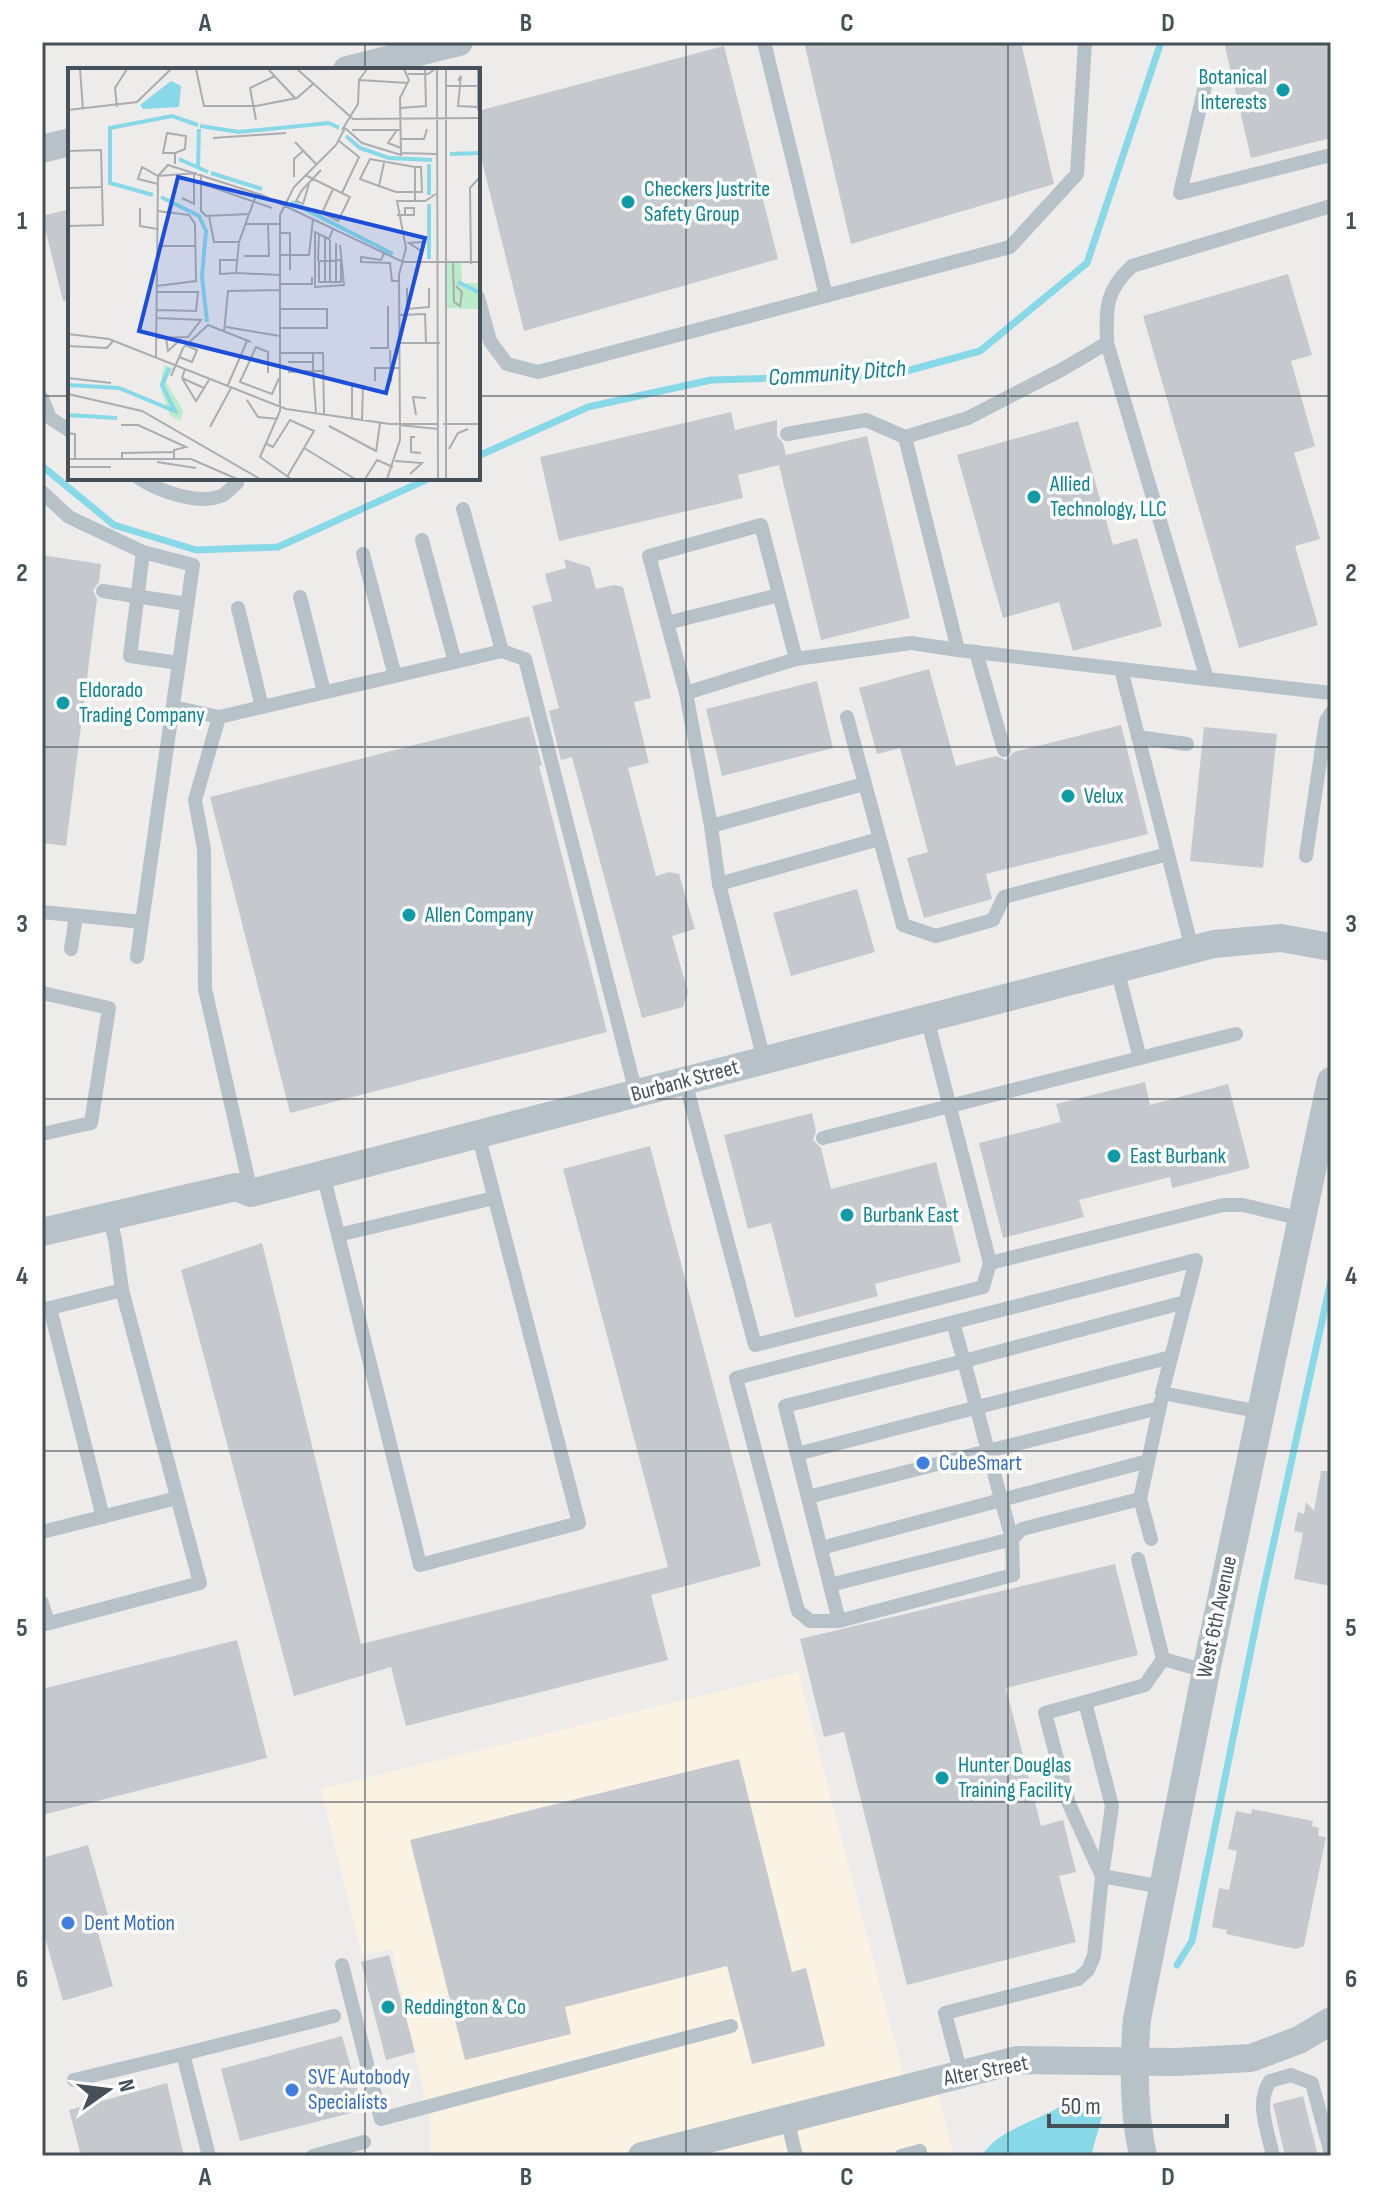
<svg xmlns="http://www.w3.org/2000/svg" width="1373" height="2198" font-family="'Sofia Sans Condensed',sans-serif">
	<rect width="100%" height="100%" fill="#eeebeb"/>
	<polygon fill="#faf2e3" points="798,1672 910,2100 938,2094 954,2156 430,2156 430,2120 392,1949 362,1955 321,1789"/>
	<path fill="#88d9e8" d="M1084 2100 1103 2113 1091 2156H982C996 2129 1043 2120 1067 2102L1073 2104Z"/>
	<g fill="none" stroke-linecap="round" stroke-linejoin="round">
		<g stroke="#88d9e8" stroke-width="7">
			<polyline points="478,456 588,407 711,380 892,375 980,351 1087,263 1161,42"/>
			<polyline points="42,466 114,525 196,550 278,547 430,478"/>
			<polyline points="1177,1965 1192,1941 1260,1605 1331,1280"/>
		</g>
	</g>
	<g fill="#c5c9ce">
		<polygon points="804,42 1021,42 1054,184 851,244"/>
		<polygon points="1224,42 1331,42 1331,138 1251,158"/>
		<polygon points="724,46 778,259 524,331 478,145 478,111"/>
		<polygon points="70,209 70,300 63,301 42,216"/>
		<polygon points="1288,274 1312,355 1291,361 1315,446 1294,453 1320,539 1295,546 1318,625 1239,648 1143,316"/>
		<polygon points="731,412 735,430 777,420 777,436 783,443 786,455 867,436 910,618 821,640 779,465 738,475 743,498 559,541 540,457"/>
		<polygon points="1078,421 1113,545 1137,538 1162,626 1073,651 1059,602 1003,618 957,455"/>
		<polygon points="42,555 101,564 99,582 93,590 97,599 66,846 42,843"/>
		<polygon points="564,559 590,567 596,589 614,585 623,587 651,698 634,702 649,763 628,768 656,876 669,872 679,874 695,929 672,936 688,992 683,1007 642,1018 572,757 561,760 549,711 559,708 532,606 552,601 545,574 566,568"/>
		<polygon points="929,669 956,766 996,756 1006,760 1014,752 1121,725 1148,834 986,874 992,899 924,918 907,858 928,852 900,748 877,754 859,688"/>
		<polygon points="817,681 833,748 722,776 706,709"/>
		<polygon points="529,716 542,765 539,766 607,1032 290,1113 210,797"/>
		<polygon points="1204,727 1277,734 1263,868 1190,861"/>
		<polygon points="857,889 875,952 791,976 773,913"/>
		<polygon points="1145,1082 1150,1105 1228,1084 1250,1168 1172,1188 1170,1177 1079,1200 1084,1217 1003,1238 979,1143 1061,1122 1056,1104"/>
		<polygon points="812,1113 816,1131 813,1140 821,1148 831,1189 936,1162 961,1262 875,1284 878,1296 795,1318 771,1223 748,1229 724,1135"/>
		<polygon points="650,1146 761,1566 651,1595 668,1660 406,1726 391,1667 294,1696 181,1270 262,1243 361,1644 668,1567 563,1169"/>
		<polygon points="1321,1471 1331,1471 1331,1586 1294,1579 1303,1533 1294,1531 1298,1512 1304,1514 1306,1502 1314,1511"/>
		<polygon points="1115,1564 1138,1655 1006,1688 1041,1826 1063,1820 1076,1872 1059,1876 1076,1942 907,1985 844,1732 824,1737 800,1639"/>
		<polygon points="237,1640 267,1758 42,1815 42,1689"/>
		<polygon points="739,1759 792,1972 806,1968 825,2046 752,2064 727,1966 565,2007 571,2034 465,2060 410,1840"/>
		<polygon points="1252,1809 1313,1821 1312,1826 1319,1828 1318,1836 1326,1837 1304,1946 1296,1949 1226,1934 1227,1930 1212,1927 1219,1888 1229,1890 1237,1851 1228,1849 1236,1811 1251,1814"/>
		<polygon points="88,1845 108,1915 94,1919 113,1986 63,2001 42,1927 42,1858"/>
		<polygon points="389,1955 415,2052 386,2060 361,1962"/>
		<polygon points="342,2036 363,2110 240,2141 221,2069"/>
		<polygon points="167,2083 184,2156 81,2156 69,2110"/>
		<polygon points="1303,2096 1318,2156 1285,2156 1273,2104"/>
	</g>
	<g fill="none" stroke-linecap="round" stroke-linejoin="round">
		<g stroke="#b7c1c8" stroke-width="14">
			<polyline points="764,42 826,296"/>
			<polyline points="1206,82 1180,193 1331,155"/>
			<path d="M1331 206 1132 266C1105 291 1106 308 1107 343L1207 679 1331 693"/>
			<polyline points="478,297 490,341 507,364 538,372 1010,247 1077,174 1085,42"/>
			<polyline points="1107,343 1063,369 968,418 905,437 958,650 1207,679"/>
			<polyline points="42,398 50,418 70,431"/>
			<polyline points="787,434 866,420 905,437"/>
			<path d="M139 478C158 491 200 506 223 495 228 492 233 486 237 483L238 478"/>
			<polyline points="42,492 69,517 143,552 193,565 137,957"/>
			<polyline points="463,509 502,651"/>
			<polyline points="422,540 455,662"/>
			<polyline points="143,552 130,656 179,663"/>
			<polyline points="363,554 395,676"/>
			<polyline points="103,591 187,604"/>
			<polyline points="300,597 324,692"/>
			<polyline points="238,608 262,707"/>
			<polyline points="667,623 779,595"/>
			<polyline points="976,652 1004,750"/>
			<polyline points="796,659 761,525 649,556 686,693 796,659 911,643 958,650"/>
			<polyline points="1121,669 1192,949"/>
			<polyline points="686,693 711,826 719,884 764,1060"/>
			<polyline points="173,707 219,717 502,651 525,659 636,1093"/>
			<polyline points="219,717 195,800 204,849 205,989 251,1192"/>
			<polyline points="847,717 903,925 936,936 993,920 1004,897 1168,854"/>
			<polyline points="1138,737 1187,744"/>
			<polyline points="711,826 864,784"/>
			<polyline points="1306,856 1326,721 1331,713"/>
			<polyline points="719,884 879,839"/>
			<polyline points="42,912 142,922"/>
			<polyline points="71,949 76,916"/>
			<polyline points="42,993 109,1008 91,1123 42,1134"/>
			<polyline points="927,1018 990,1263 1223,1205 1243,1205 1302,1219"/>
			<polyline points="1140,1058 1236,1034"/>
			<polyline points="685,1081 755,1345 983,1287 990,1263"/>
			<polyline points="823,1138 1140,1058 1117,969"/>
			<polyline points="323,1174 420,1565 579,1523 478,1134"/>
			<polyline points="338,1235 494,1198"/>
			<polyline points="50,1308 103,1517"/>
			<polyline points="42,1310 122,1290"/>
			<polyline points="953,1323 964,1361 1185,1302"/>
			<polyline points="797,1454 1171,1357"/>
			<polyline points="808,1497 988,1451 1012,1539 830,1585 785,1406 964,1361 988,1451 1159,1408"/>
			<polyline points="1140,1499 1022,1529 1012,1539 1013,1575 839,1621 810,1621 798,1611 736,1378 1196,1260 1162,1393 1261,1412"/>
			<polyline points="42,1532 177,1498"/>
			<polyline points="1151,1539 1140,1499 1161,1401"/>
			<polyline points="821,1548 1148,1461"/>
			<polyline points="1138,1559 1163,1659"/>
			<polyline points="830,1585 839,1621"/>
			<polyline points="42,1603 48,1623"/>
			<polyline points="42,1625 200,1583 122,1290 115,1239 109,1216"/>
			<polyline points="1085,1702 1145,1685 1163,1659 1206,1671"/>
			<polyline points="342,1965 381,2119 731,2026"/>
			<polyline points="183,2054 334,2016"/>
			<polyline points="961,2074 945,2013 1078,1979 1088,1970 1094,1956 1102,1876 1069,1804 1045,1713 1085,1702 1112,1806 1102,1876 1162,1887"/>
			<polyline points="74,2080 183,2054 209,2156"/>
			<polyline points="787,2119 796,2156"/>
			<polyline points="313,2156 364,2142"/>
			<polyline points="901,2156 920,2151"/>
			<path d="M1273 2156C1268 2131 1255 2103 1270 2081L1291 2075 1312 2083 1331 2154"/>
		</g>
		<g stroke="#b7c1c8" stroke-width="28">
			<polyline points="347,70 459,42"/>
			<polyline points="42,149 70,142"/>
			<polyline points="42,1232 236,1187 251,1193 1214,944 1281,938 1331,947"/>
			<polyline points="642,2156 1017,2060 1176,2062 1251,2058 1299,2040 1331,2021"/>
			<path d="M1143 2156C1133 2110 1133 2066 1137 2019L1206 1671 1331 1081"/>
		</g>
	</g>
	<path fill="none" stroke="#455058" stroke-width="2" stroke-opacity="0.55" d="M365 42V70M686 42V2156M1008 42V2156M42 396H70M478 396H1331M365 478V2156M42 747H1331M42 1099H1331M42 1451H1331M42 1802H1331"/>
	<g fill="#0f9aa8" stroke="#fff" stroke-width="3">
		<circle cx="1283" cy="90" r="8"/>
		<circle cx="628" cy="202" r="8"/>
		<circle cx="1034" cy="497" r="8"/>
		<circle cx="63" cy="703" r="8"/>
		<circle cx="1068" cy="796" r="8"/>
		<circle cx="409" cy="915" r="8"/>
		<circle cx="1114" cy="1156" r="8"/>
		<circle cx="847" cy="1215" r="8"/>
		<circle cx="942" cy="1778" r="8"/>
		<circle cx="388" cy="2007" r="8"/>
	</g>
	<g fill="#3f7fe0" stroke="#fff" stroke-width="3">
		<circle cx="923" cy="1463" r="8"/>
		<circle cx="68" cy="1923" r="8"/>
		<circle cx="292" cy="2090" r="8"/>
	</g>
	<g text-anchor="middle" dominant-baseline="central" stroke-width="7" stroke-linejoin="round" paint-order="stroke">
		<g font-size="22" fill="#0d838f" stroke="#fff" text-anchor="start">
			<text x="1267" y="77" text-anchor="end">Botanical<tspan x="1267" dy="25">Interests</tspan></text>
			<text x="644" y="189">Checkers Justrite<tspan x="644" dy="25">Safety Group</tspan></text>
			<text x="1050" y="484">Allied<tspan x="1050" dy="25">Technology, LLC</tspan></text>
			<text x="79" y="690">Eldorado<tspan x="79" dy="25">Trading Company</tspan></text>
			<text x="1084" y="796">Velux</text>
			<text x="425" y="915">Allen Company</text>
			<text x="1130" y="1156">East Burbank</text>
			<text x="863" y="1215">Burbank East</text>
			<text x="958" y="1765">Hunter Douglas<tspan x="958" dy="25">Training Facility</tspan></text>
			<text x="404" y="2007">Reddington &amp; Co</text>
		</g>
		<g font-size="22" fill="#455058" stroke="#fff">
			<text transform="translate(685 1081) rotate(-15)">Burbank Street</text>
			<text transform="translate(1217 1617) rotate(-78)">West 6th Avenue</text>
			<text transform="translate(986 2071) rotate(-11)">Alter Street</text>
		</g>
		<g font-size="22" fill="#366cbe" stroke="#fff" text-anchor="start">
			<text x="939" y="1463">CubeSmart</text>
			<text x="84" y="1923">Dent Motion</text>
			<text x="308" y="2077">SVE Autobody<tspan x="308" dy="25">Specialists</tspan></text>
		</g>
		<g font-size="24" font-style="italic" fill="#117d91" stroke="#fff">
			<text transform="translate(837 373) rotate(-4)">Community Ditch</text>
		</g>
	</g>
	<g transform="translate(68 68)">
		<rect width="412" height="412" fill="#eeebeb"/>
		<path d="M378 195H393L394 215H412V241L378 240ZM96 297 105 300 98 314 115 343 112 353 102 347 92 319Z" fill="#baecca"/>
		<path d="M103 13 113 18 111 39 75 41 72 37Z" fill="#88d9e8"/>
		<path fill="none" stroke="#88d9e8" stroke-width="4" d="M132 58 171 64 261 55 271 60M278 68 292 80 321 90 364 92M382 86 412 85M111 91 140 104M361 96V127M130 99 131 61M143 105 194 121M85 127 42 115V60L104 48 130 57M93 129 131 148 138 163 134 208 139 254M223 134 325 186M361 136V191M390 214 412 225M0 317 51 320 107 343 94 317 101 300M0 347 49 350"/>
		<path fill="none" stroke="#aaadb0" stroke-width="2" d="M12 1 15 42M128 1 136 38H188L229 30 245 16M200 1 227 30M229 1 285 51 412 50M369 1 370 411M378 1V411M340 6H360L367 1M291 12 340 15M390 13 393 8 390 38 410 39M378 18H410M49 39 47 20 59 1M332 40 358 38 357 1M0 42 69 34 103 1M410 42V1M188 52 182 20 207 8M277 60 294 75 333 87 332 30 341 12 336 1M274 62 290 36 291 12 299 1M284 62H333M329 62 320 75 333 80M145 70 218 65M333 71H356L359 61M271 73 291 89 274 125M227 74 248 96M0 83 33 82 34 119 0 120M333 85 370 86M316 95 311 118 328 124H354L353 99H347M107 96V85L117 81 118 68 99 65 95 85H107M133 106V143L138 148 181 146 189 125M237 107 282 129 270 153 254 145 265 121M226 109V91L235 83M132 115 204 140M90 116 70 111 74 99 90 108 129 105M241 116 235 136 228 133 234 122 253 102M311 118 292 111 302 91 347 99V133M114 130 126 136V106M72 140V158L89 161M329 147H346V140H337V147M141 148 146 174H171L181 146M178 156H211M0 158 35 157 34 119M265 161 261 171 247 164V219L276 217 272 177M212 165H222V202M257 169V214M262 172V193H251V214H273V192L262 193V214M268 175V214M90 178H128M353 183 341 175 354 174 356 180M316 185 313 192 293 189V194L322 195 324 213H331M212 187H241L245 151M176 188H201L200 156M168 192H152V206L168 205 171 174M250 193 251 166M385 195 386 234 392 238 394 224 388 218M403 196 402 120 412 109M168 205 212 207M212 216H244V209M89 218 128 213 127 156 121 147 89 143M339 220V241L361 239V220M89 224H130L128 243 89 242M212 241H259V260H212M332 247 357 246 358 275M89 250 133 252 120 269 89 270M158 259 212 268M156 264 160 223 212 222M0 266 41 271 218 341 322 356H370M98 270 100 283 113 271M332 275H372M0 278 39 280 45 273M302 280H320V238M322 282 323 314M211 285H255L256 346M245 285V303H255M111 289 124 294 129 282 119 278M88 290 90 108 100 97 194 127 335 194H412M220 294H245M117 301 114 310 128 333 141 312M220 304 245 303 248 345M200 305V284L188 279 172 314 204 326 211 310M103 308 115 280 140 257 183 274M0 310 43 315M114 310 136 320M307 313V300H332M159 319 179 273M0 326 74 343 192 411M179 332 190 349 210 351M348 347 345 329 358 330M284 351V318H295L294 352M375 356H412M53 357H70L118 379 106 382V391M331 357 370 361M261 358 308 383M142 359 163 320M0 365 7 366V391M347 369H343V384L353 385M199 376 205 379 222 352 246 363 219 409M236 380 287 411M381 381 390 365 400 361M308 384 312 355M0 391H123L169 411M54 391V385L106 384M327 393 354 395 342 406M89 394 128 400M0 399H43M223 411 192 389 212 343V147L226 119 268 77 277 60M297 411 309 392 325 399M319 411 332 372 331 207 338 180 329 133H357L368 126"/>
		<path fill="#1d4ed8" fill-opacity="0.15" stroke="#1d4ed8" stroke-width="4" d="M110 109 357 170 318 325 71 263Z"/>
		<rect width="412" height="412" fill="none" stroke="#455058" stroke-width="4"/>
	</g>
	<rect width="1373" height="2198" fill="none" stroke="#ffffff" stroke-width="88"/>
	<g transform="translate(108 2090) rotate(76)" stroke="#ffffff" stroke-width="6" paint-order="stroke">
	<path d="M0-6L14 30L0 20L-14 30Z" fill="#455058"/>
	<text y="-12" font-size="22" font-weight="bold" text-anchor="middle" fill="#455058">N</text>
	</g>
	<path d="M1049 2114v12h178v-12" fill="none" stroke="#455058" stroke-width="4"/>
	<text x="1061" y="2114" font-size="24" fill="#455058" stroke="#ffffff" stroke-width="6" paint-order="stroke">50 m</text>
	<rect x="44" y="44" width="1285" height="2110" fill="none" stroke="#455058" stroke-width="3"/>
	<g font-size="26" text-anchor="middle" font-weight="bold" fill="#455058">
		<text x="205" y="31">A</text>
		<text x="526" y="31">B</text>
		<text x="847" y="31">C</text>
		<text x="1168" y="31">D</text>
		<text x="22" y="229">1</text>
		<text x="1351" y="229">1</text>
		<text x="22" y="581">2</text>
		<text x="1351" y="581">2</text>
		<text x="22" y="932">3</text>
		<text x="1351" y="932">3</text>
		<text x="22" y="1284">4</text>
		<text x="1351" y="1284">4</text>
		<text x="22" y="1636">5</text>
		<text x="1351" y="1636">5</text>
		<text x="22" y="1987">6</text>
		<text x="1351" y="1987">6</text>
		<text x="205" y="2185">A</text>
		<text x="526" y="2185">B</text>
		<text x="847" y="2185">C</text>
		<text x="1168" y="2185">D</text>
	</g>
</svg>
